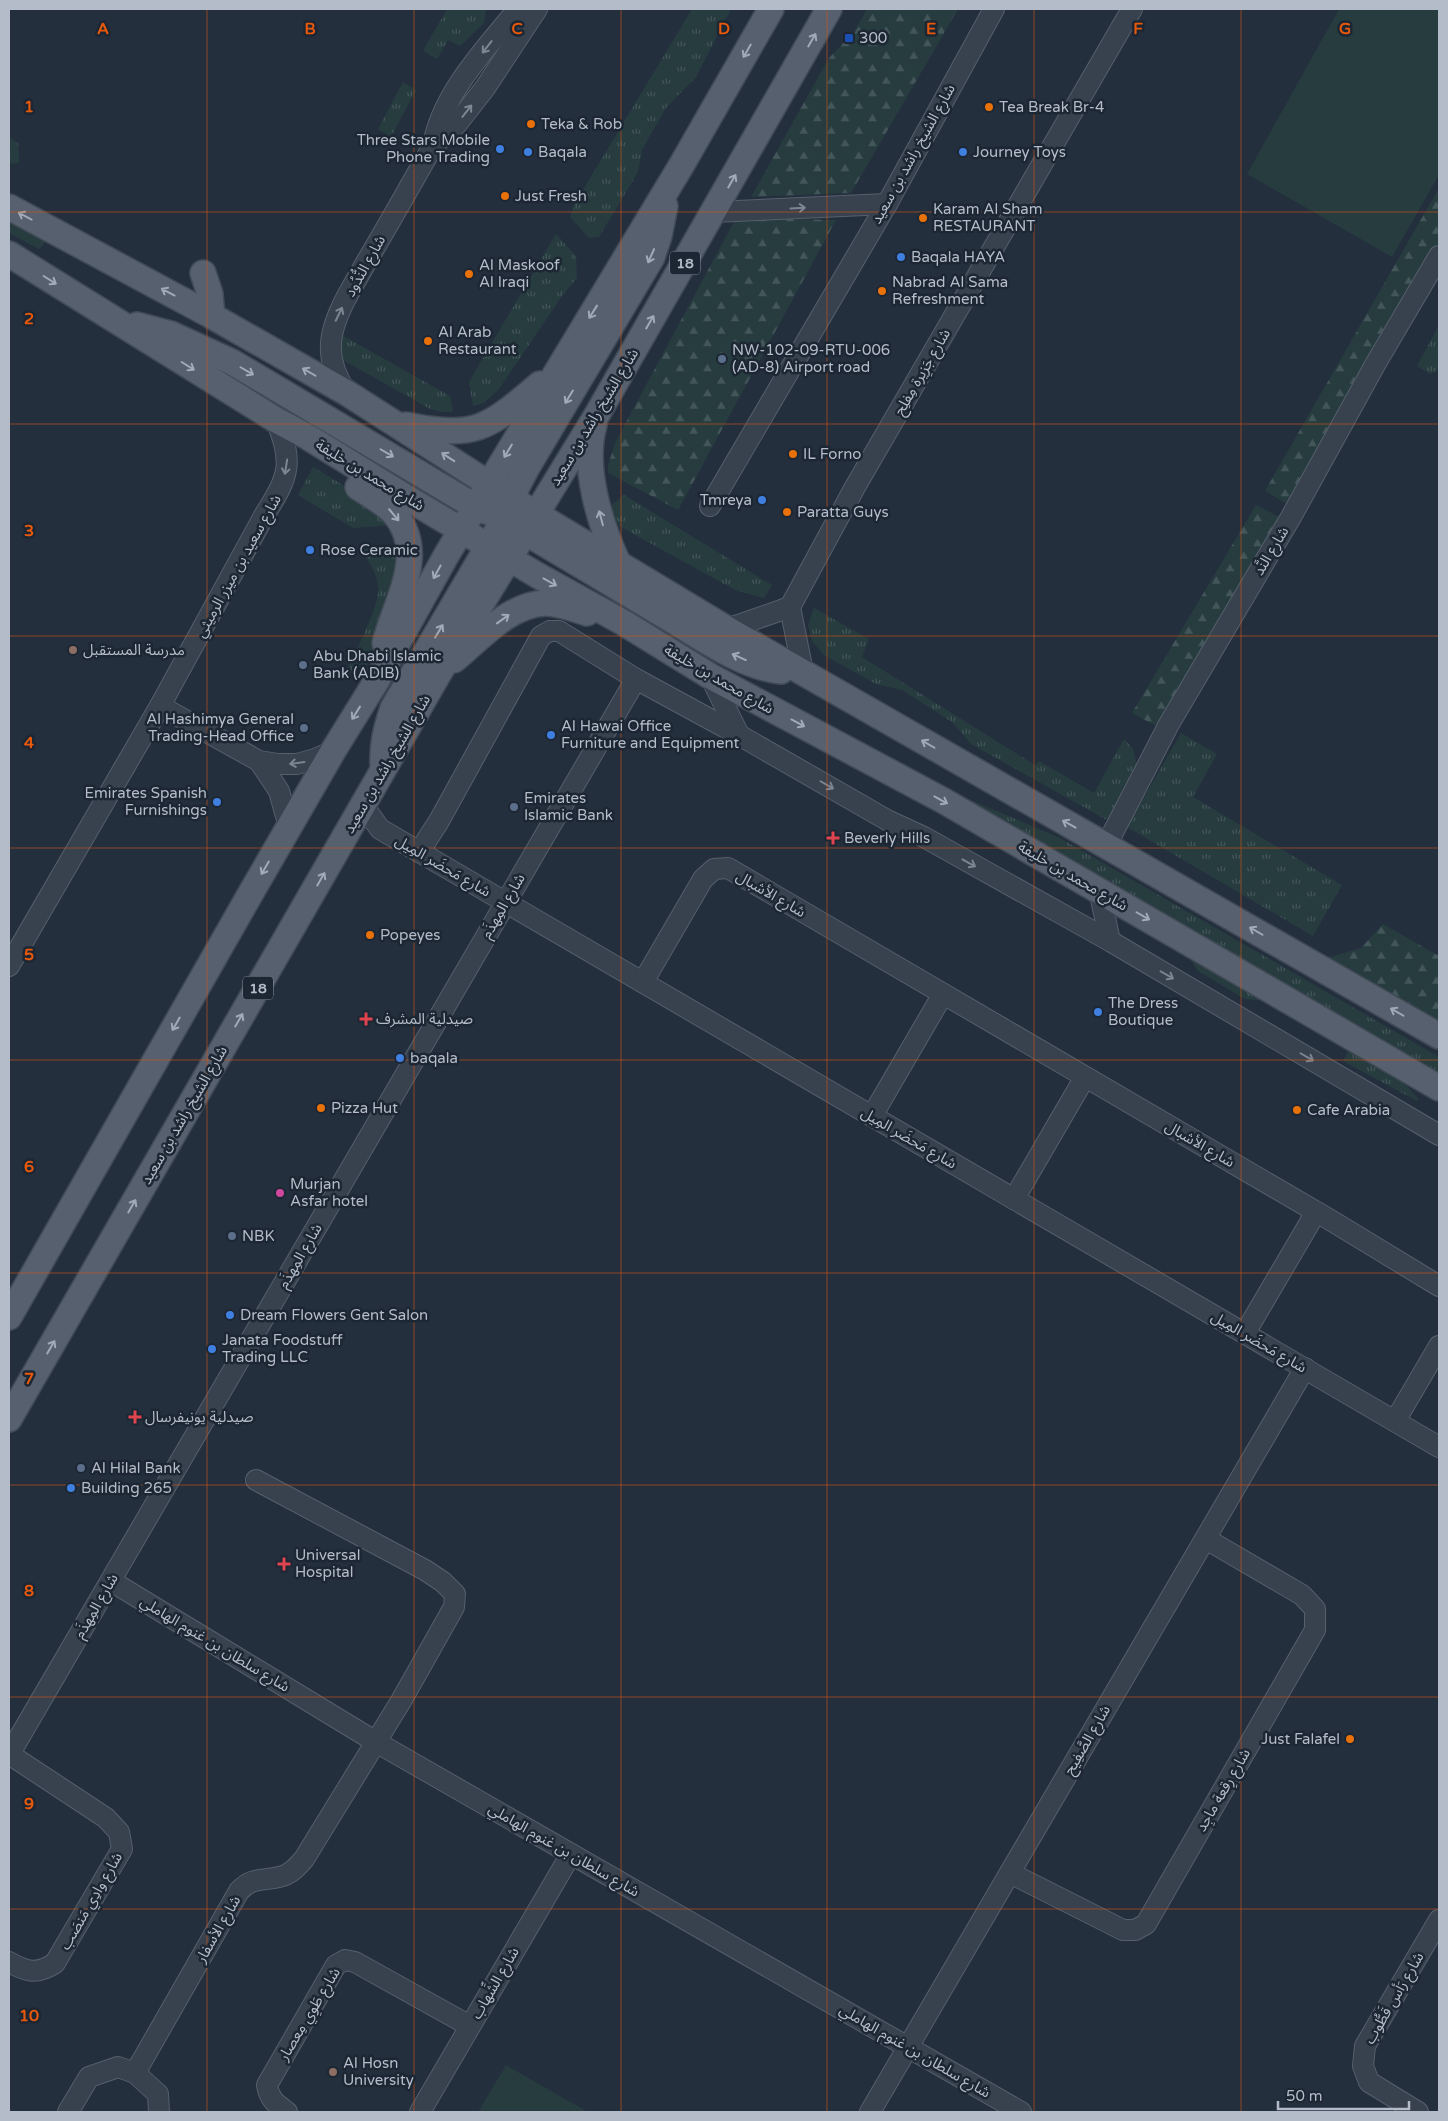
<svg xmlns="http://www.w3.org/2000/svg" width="1448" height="2121" font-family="'Varela Round','Noto Sans Arabic',sans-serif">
	<defs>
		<pattern id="grass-tufts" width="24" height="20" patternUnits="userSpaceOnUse" patternTransform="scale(1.25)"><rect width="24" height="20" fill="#263c3f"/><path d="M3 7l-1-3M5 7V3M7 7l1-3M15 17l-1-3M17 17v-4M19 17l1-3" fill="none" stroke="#435659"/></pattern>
		<pattern id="forest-firs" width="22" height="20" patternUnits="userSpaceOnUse" patternTransform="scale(1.25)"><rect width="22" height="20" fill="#263c3f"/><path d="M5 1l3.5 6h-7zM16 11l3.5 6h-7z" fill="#435659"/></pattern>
	</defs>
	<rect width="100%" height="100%" fill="#242f3e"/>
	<g fill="url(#grass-tufts)">
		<polygon points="447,9 486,9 484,23 460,46 448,40 437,59 423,51"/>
		<polygon points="692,9 731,9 696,77 666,108 642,150 638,172 599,237 589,238 570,217 575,203"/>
		<polygon points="403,82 416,90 391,137 378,129"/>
		<polygon points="9,137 18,143 19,163 9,164"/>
		<polygon points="9,221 47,240 39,249 9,233"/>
		<polygon points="556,234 576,256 577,278 562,296 499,389 484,403 473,406 469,382"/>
		<polygon points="1439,325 1439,370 1430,374 1417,366"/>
		<polygon points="340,334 450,396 453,412 442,412 430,409 343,360"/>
		<polygon points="313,467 385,510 394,525 353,528 298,495"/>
		<polygon points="624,495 772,585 764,598 735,590 619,526 609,507"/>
		<path d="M402 545 398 599 360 679 347 670C355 652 381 604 378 586 377 573 368 561 362 550Z"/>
		<polygon points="814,608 869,639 862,657 1035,765 1039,761 1094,793 1124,739 1133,749 1137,766 1107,820 971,744 952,722 902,690 876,684 824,655 812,641 808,625"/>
		<polygon points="1181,733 1217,754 1193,797 1342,885 1313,936 1127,827"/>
		<polygon points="959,795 1060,838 1439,1057 1439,1075 956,800"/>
		<polygon points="1187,953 1268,1001 1245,999 1198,971"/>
		<polygon points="1349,1050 1398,1077 1418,1098 1417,1101 1343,1061"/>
	</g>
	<g fill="url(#forest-firs)">
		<polygon points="867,9 958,9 851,193 751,197 829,58 854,32"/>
		<polygon points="1439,188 1439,244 1289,505 1265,491"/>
		<polygon points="736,218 836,220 678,510 608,473 608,465 616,441"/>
		<polygon points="1256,505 1281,518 1158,727 1132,713"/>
		<polygon points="1383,924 1439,956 1439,1022 1327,958 1361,948"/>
	</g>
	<g fill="#263c3f">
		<polygon points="1339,9 1439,9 1439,175 1392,257 1247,174"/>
		<polygon points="506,2065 588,2112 478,2112"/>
	</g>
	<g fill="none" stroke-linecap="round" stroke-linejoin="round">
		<defs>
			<g id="minor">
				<polyline points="433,146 456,125 485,88 537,9"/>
				<polyline points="714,212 887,204"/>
				<path d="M347 393C335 376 328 356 332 335 337 309 355 283 368 259 390 222 411 184 433 146 441 95 486 48 518 9"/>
				<polyline points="710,506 887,204 994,9"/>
				<polyline points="727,629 790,607"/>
				<polyline points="803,672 790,607 855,487 1132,9"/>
				<polyline points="710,676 739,735"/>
				<polyline points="160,706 259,761 278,764 297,764 315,759 333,751"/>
				<polyline points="259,761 279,791 289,827"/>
				<polyline points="363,805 380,829 1439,1447"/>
				<polyline points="1106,846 1169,724 1291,517 1376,363 1439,256"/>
				<polyline points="419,852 439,821 541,636 550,631 559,631 636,679 739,735 887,820 924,837 1110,941 1439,1135"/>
				<polyline points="1099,890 1110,941"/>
				<path d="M9 966 160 706 265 514C289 476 294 463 276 420"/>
				<polyline points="643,982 703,879 714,869 728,868 1332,1221 1439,1286"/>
				<polyline points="872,1116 943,994"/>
				<polyline points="1014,1199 1085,1077"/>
				<polyline points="1245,1333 1316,1212"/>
				<polyline points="1395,1421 1439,1346"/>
				<polyline points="111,1581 376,1742 1021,2112"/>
				<polyline points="9,1755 636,679"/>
				<polyline points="1010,1873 1123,1930 1135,1930 1146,1924 1315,1630 1315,1609 1302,1595 1206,1539"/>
				<path d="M9 1962C27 1972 37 1975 55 1963L122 1849 119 1832 106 1818 9 1754"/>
				<path d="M135 2073 239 1891C252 1877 262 1881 279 1877 290 1875 297 1867 304 1859L401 1701 454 1607 455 1594 443 1582 425 1570 256 1480"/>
				<polyline points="68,2112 89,2077 118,2067 135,2073 158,2094 159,2112"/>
				<path d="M287 2112C276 2104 269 2099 267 2085L336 1965 345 1960 355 1962 470 2026"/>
				<polyline points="420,2112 571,1854"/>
				<polyline points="870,2112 1305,1368"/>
				<polyline points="1418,2112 1369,2082 1363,2066 1365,2046 1439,1920"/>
			</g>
			<g id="major">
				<polyline points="9,207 212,316 347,393 536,514 727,629 1439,1036"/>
				<polyline points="9,254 276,420 308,437 402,495 537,575 624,623 710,676 944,801 1439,1088"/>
				<polyline points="203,273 210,294 212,316"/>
				<polyline points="137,325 171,334 232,362 481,510 503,516 536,514"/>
				<path d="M406 425C476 439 487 429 540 384"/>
				<path d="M594 425C582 467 600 524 618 563"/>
				<path d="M358 487C370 495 383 502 393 512 429 552 396 600 385 643"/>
				<polyline points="504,512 526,469 652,257 659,236 665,206"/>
				<path d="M509 524 525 532C570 559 616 586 662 614 695 633 742 668 781 671"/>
				<path d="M454 660C481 638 508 605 545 603 559 603 574 609 587 613"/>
				<path d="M383 766C382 745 386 729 393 708L497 531"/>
				<polyline points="9,1317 252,891 333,751 377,680 447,554 681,166 771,9"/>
				<polyline points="9,1419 439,673 598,413 829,9"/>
			</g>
		</defs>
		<use href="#minor" stroke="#565f6c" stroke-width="22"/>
		<use href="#major" stroke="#414a57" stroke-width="28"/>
		<use href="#minor" stroke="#38414e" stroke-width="20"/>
		<use href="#major" stroke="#56606e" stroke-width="25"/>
	</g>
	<defs><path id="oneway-shaft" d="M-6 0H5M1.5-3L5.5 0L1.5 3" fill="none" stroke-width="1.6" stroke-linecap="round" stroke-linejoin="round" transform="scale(1.25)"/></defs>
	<g stroke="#a1aab7">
		<use href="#oneway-shaft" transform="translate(812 40) rotate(-60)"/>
		<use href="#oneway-shaft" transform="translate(747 51) rotate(120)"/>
		<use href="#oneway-shaft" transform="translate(732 181) rotate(-60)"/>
		<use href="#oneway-shaft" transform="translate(25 216) rotate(-152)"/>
		<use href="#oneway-shaft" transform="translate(651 256) rotate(114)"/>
		<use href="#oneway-shaft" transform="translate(50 280) rotate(32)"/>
		<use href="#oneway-shaft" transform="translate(168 292) rotate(-152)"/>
		<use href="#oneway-shaft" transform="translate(593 312) rotate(122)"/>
		<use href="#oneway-shaft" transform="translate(650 322) rotate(-60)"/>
		<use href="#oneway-shaft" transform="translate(188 366) rotate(32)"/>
		<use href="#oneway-shaft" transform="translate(247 371) rotate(30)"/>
		<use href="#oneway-shaft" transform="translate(309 372) rotate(-150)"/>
		<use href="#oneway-shaft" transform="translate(569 397) rotate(121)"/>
		<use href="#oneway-shaft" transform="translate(508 451) rotate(121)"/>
		<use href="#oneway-shaft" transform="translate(387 453) rotate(30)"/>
		<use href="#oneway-shaft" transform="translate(448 457) rotate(-147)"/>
		<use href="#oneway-shaft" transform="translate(394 515) rotate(50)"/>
		<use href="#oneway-shaft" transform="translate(601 518) rotate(-105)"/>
		<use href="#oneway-shaft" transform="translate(437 572) rotate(119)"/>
		<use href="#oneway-shaft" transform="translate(550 582) rotate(29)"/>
		<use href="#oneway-shaft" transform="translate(503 619) rotate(-36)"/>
		<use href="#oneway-shaft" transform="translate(439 631) rotate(-59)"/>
		<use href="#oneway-shaft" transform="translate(739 657) rotate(-156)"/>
		<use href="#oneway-shaft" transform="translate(356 713) rotate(122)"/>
		<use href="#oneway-shaft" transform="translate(798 723) rotate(28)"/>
		<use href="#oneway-shaft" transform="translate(928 744) rotate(-150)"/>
		<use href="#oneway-shaft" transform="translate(941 800) rotate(29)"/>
		<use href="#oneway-shaft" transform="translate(1069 824) rotate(-151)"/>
		<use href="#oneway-shaft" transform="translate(265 868) rotate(120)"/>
		<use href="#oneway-shaft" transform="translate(321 879) rotate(-60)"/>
		<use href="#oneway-shaft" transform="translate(1143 916) rotate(30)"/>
		<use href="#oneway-shaft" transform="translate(1256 931) rotate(-150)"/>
		<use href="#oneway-shaft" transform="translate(1397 1012) rotate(-150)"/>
		<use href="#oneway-shaft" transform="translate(239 1020) rotate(-60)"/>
		<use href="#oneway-shaft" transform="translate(176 1024) rotate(120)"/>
		<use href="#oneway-shaft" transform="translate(132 1206) rotate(-60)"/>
		<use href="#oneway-shaft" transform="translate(51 1347) rotate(-60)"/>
	</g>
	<g stroke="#7c8592">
		<use href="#oneway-shaft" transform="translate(487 47) rotate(128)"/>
		<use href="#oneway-shaft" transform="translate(467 111) rotate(-52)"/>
		<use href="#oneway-shaft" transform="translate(798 208) rotate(-3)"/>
		<use href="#oneway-shaft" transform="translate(339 314) rotate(-64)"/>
		<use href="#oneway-shaft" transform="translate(286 467) rotate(99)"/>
		<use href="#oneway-shaft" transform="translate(297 763) rotate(172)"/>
		<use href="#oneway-shaft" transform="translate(827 785) rotate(30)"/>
		<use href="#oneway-shaft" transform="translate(969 863) rotate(29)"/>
		<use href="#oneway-shaft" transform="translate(1167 975) rotate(30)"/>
		<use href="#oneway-shaft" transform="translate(1307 1057) rotate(30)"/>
	</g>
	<path fill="none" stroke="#e8590c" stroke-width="1" stroke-opacity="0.55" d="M207 9V2112M414 9V2112M621 9V2112M827 9V2112M1034 9V2112M1241 9V2112M9 212H1439M9 424H1439M9 636H1439M9 848H1439M9 1060H1439M9 1273H1439M9 1485H1439M9 1697H1439M9 1909H1439"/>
	<rect fill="#1a4fb4" stroke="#1d2633" stroke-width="2" x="844" y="33" width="10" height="10" rx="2.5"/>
	<g fill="#e8710a" stroke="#1d2633" stroke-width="2">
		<circle cx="989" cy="107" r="5"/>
		<circle cx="531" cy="124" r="5"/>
		<circle cx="505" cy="196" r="5"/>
		<circle cx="923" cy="218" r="5"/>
		<circle cx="469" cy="274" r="5"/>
		<circle cx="882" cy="291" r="5"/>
		<circle cx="428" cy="341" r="5"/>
		<circle cx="793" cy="454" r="5"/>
		<circle cx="787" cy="512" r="5"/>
		<circle cx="370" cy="935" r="5"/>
		<circle cx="321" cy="1108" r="5"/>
		<circle cx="1297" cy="1110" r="5"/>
		<circle cx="1350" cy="1739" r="5"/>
	</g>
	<g fill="#3f7fe0" stroke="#1d2633" stroke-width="2">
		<circle cx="500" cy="149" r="5"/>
		<circle cx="528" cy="152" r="5"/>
		<circle cx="963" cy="152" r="5"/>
		<circle cx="901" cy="257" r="5"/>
		<circle cx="762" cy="500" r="5"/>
		<circle cx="310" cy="550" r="5"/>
		<circle cx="551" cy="735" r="5"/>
		<circle cx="217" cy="802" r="5"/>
		<circle cx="1098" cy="1012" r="5"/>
		<circle cx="400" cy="1058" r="5"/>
		<circle cx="230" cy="1315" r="5"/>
		<circle cx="212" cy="1349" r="5"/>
		<circle cx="71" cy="1488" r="5"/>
	</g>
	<g fill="#5c6f8a" stroke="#1d2633" stroke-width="2">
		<circle cx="722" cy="359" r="5"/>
		<circle cx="303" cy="665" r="5"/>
		<circle cx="304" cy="728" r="5"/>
		<circle cx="514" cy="807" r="5"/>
		<circle cx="232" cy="1236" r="5"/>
		<circle cx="81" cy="1468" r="5"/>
	</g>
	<g fill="#8d6e63" stroke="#1d2633" stroke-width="2">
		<circle cx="73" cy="650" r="5"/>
		<circle cx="333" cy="2072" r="5"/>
	</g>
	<g fill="#e0444e" stroke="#1d2633" stroke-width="2">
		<path d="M830.5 830.5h5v5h5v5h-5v5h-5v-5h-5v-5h5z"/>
		<path d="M363.5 1011.5h5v5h5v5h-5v5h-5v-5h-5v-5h5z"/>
		<path d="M132.5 1409.5h5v5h5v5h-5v5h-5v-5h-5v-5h5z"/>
		<path d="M281.5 1556.5h5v5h5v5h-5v5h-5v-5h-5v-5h5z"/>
	</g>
	<circle fill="#d1479c" stroke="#1d2633" stroke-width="2" cx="280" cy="1193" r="5"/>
	<g text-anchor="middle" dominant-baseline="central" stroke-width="5" stroke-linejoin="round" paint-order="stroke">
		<g fill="#1d2633" stroke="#878f9c" stroke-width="1">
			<rect x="670" y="251.5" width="30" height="23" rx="4"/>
			<rect x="243" y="976.5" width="30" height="23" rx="4"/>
		</g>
		<g font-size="14" font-weight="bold" fill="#b4bcc9">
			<text x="685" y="263">18</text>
			<text x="258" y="988">18</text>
		</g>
		<g font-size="15" fill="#b4bcc9" stroke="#1d2633" text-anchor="start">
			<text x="859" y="38">300</text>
			<text x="999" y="107">Tea Break Br-4</text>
			<text x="541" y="124">Teka &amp; Rob</text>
			<text x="490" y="140" text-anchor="end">Three Stars Mobile<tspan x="490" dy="17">Phone Trading</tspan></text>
			<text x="538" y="152">Baqala</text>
			<text x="973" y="152">Journey Toys</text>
			<text x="515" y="196">Just Fresh</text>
			<text x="933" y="209">Karam Al Sham<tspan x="933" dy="17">RESTAURANT</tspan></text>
			<text x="911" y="257">Baqala HAYA</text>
			<text x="479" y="265">Al Maskoof<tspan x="479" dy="17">Al Iraqi</tspan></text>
			<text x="892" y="282">Nabrad Al Sama<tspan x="892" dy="17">Refreshment</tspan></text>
			<text x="438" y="332">Al Arab<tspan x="438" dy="17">Restaurant</tspan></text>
			<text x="732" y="350">NW-102-09-RTU-006<tspan x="732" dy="17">(AD-8) Airport road</tspan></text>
			<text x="803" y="454">IL Forno</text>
			<text x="752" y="500" text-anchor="end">Tmreya</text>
			<text x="797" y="512">Paratta Guys</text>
			<text x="320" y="550">Rose Ceramic</text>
			<text x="83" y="650">مدرسة المستقبل</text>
			<text x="313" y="656">Abu Dhabi Islamic<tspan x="313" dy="17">Bank (ADIB)</tspan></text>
			<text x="294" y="719" text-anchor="end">Al Hashimya General<tspan x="294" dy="17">Trading-Head Office</tspan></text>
			<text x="561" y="726">Al Hawai Office<tspan x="561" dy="17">Furniture and Equipment</tspan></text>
			<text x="207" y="793" text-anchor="end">Emirates Spanish<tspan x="207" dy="17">Furnishings</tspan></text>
			<text x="524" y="798">Emirates<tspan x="524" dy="17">Islamic Bank</tspan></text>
			<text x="844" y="838">Beverly Hills</text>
			<text x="380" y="935">Popeyes</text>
			<text x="1108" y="1003">The Dress<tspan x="1108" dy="17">Boutique</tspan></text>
			<text x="376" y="1019">صيدلية المشرف</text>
			<text x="410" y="1058">baqala</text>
			<text x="331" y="1108">Pizza Hut</text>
			<text x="1307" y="1110">Cafe Arabia</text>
			<text x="290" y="1184">Murjan<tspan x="290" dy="17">Asfar hotel</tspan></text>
			<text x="242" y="1236">NBK</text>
			<text x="240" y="1315">Dream Flowers Gent Salon</text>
			<text x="222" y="1340">Janata Foodstuff<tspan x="222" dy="17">Trading LLC</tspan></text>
			<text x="145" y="1417">صيدلية يونيفرسال</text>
			<text x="91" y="1468">Al Hilal Bank</text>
			<text x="81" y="1488">Building 265</text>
			<text x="295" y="1555">Universal<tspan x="295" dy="17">Hospital</tspan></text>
			<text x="1340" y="1739" text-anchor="end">Just Falafel</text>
			<text x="343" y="2063">Al Hosn<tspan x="343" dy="17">University</tspan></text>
		</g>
		<g font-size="15" fill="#b4bcc9" stroke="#1d2633">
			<text transform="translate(913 154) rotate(-61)">شارع الشيخ راشد بن سعيد</text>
			<text transform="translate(365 266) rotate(-61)">شارع النُّدُود</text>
			<text transform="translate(922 372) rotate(-60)">شارع جَزِيرة مِفلِح</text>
			<text transform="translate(594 417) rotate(-59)">شارع الشيخ راشد بن سعيد</text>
			<text transform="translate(370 475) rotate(31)">شارع محمد بن خليفة</text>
			<text transform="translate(1271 551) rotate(-59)">شارع النَّد</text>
			<text transform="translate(238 566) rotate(-61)">شارع سعيد بن ميزر الرميثي</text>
			<text transform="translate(719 679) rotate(30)">شارع محمد بن خليفة</text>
			<text transform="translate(387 764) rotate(-60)">شارع الشيخ راشد بن سعيد</text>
			<text transform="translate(443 866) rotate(30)">شارع مَحضَر المِيل</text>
			<text transform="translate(1073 876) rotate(30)">شارع محمد بن خليفة</text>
			<text transform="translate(771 894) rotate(30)">شارع الأشبال</text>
			<text transform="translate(503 906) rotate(-60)">شارع المِهذَم</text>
			<text transform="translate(184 1115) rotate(-60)">شارع الشيخ راشد بن سعيد</text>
			<text transform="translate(909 1138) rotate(30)">شارع مَحضَر المِيل</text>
			<text transform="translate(1200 1144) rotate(30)">شارع الأشبال</text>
			<text transform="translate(300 1256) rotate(-60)">شارع المِهذَم</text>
			<text transform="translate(1259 1342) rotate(30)">شارع مَحضَر المِيل</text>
			<text transform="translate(96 1606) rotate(-60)">شارع المِهذَم</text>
			<text transform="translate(215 1644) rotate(31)">شارع سلطان بن غنوم الهاملي</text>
			<text transform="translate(1087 1740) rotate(-60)">شارع الصَّفِيح</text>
			<text transform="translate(1223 1790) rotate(-60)">شارع رِقعة ماجِد</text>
			<text transform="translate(564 1850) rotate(30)">شارع سلطان بن غنوم الهاملي</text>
			<text transform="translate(91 1901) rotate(-60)">شارع وادِي مَنصَب</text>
			<text transform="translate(218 1929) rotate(-60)">شارع الأسفار</text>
			<text transform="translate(495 1983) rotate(-60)">شارع الشِّهاب</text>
			<text transform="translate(1394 1998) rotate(-60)">شارع رَأس قَطُّوب</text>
			<text transform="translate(309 2014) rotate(-59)">شارع طَوِي مِعصار</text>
			<text transform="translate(915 2051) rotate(30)">شارع سلطان بن غنوم الهاملي</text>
		</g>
	</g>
	<g font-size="16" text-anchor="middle" font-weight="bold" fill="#e8590c" stroke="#1d2633" stroke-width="5" stroke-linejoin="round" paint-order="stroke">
		<text x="103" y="34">A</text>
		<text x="310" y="34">B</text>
		<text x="517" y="34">C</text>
		<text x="724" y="34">D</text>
		<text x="931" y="34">E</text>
		<text x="1138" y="34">F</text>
		<text x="1345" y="34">G</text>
		<text x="29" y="112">1</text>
		<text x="29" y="324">2</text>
		<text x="29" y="536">3</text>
		<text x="29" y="748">4</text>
		<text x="29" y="960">5</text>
		<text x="29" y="1172">6</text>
		<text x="29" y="1384">7</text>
		<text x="29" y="1596">8</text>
		<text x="29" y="1809">9</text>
		<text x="29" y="2021">10</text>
	</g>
	<rect width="1448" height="2121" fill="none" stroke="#b4bcc9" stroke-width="20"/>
	<path d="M1278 2101v8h131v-8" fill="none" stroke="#b4bcc9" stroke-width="2.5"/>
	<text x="1286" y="2101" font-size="15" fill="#b4bcc9" stroke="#1d2633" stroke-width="4" paint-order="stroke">50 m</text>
</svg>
